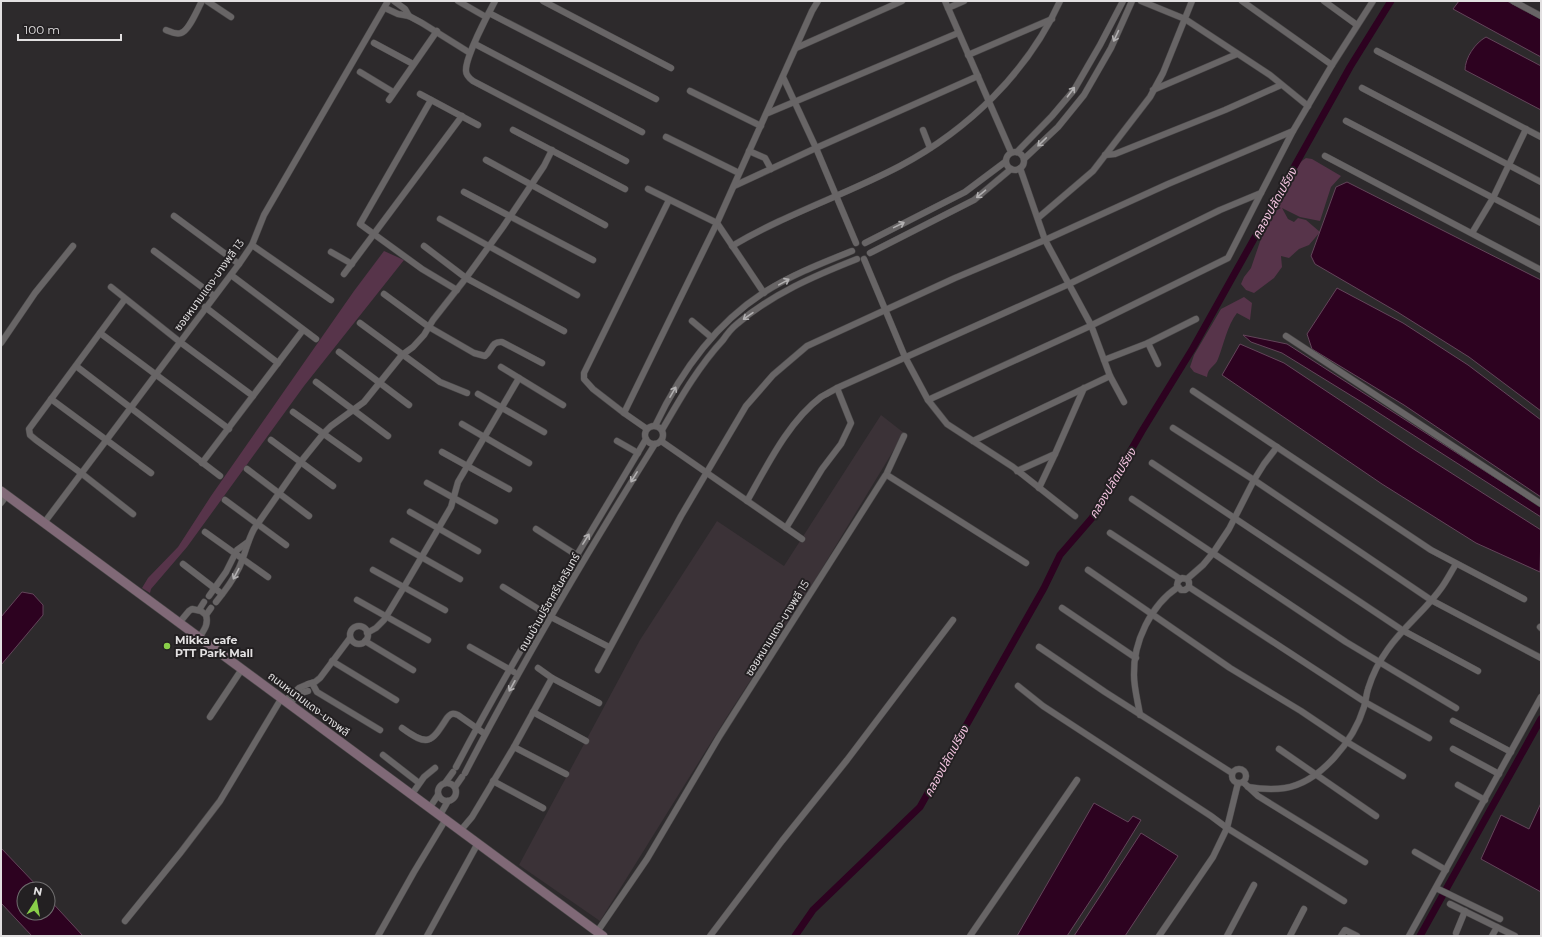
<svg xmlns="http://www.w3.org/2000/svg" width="1542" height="937" font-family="Montserrat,'Noto Sans Thai',sans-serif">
	<rect width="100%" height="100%" fill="#2d2a2c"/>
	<polygon fill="#3b3237" points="881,415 904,433 815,580 728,715 600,921 519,865 640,640 717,521 784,566"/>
	<g fill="#57344a">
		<path d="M1306 158 1312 159 1341 176 1331 187 1320 221 1300 217 1282 208 1288 219 1294 222 1298 218 1306 220 1320 232 1309 245 1299 249 1289 258 1281 256 1282 267 1274 278 1254 293 1246 290 1241 284 1244 277 1251 268 1266 224 1272 213 1281 208 1277 206C1285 189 1290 168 1306 158Z"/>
		<polygon points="384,251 404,260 304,386 187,547 151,589 150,593 142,588 148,578 178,547 211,496 354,291"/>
		<path d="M1244 297 1252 303 1250 320 1237 313C1227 326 1224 344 1218 359 1215 367 1208 367 1207 377L1194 372 1190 367 1194 355 1221 309Z"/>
	</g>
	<g fill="#2d0220" stroke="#63455a">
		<polygon points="1459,1 1507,1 1541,19 1541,57 1453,9"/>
		<path d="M1486 37 1541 66V110L1465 70C1465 58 1475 43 1486 37Z"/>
		<polygon points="1347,182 1541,280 1541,411 1469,357 1399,313 1315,264 1311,256 1336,187"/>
		<polygon points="1337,288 1403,323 1468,365 1541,420 1541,497 1404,405 1312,349 1307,334"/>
		<polygon points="1243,335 1287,344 1541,507 1541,517 1368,406 1282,353 1251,342"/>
		<polygon points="1240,344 1284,363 1415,450 1541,530 1540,572 1476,543 1382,484 1222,375"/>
		<polygon points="22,592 33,594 43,605 43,615 1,665 1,617"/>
		<polygon points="1094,803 1128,822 1133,816 1141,820 1102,883 1067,936 1017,936"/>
		<polygon points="1541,803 1541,892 1481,859 1501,815 1529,829"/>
		<polygon points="1141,833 1178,856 1125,936 1074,936"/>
		<polygon points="1,848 40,889 24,889 24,913 48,913 48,898 83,936 32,936 1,903"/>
	</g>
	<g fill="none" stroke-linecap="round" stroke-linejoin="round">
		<g stroke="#2d0220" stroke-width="7">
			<polyline points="795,936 813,910 920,807 1044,588 1060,555 1092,518 1142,431 1193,348 1350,67 1391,1"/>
			<polyline points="1420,936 1541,719"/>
		</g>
		<defs>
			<g id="minor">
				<polyline points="207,1 231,17"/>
				<polyline points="394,1 405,9 409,16"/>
				<polyline points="458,1 486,17"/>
				<path d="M495 1C488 14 465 58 466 71 466 75 469 78 473 81L626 161"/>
				<polyline points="543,1 671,68"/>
				<polyline points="945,1 1011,152"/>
				<polyline points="1141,1 1185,19 1270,75 1308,106"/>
				<polyline points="1242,1 1332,65"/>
				<polyline points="1324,1 1357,25"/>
				<polyline points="1513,1 1541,16"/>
				<polyline points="385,8 398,14 409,16 422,23 470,53"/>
				<polyline points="948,8 964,1"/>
				<polyline points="489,13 656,99"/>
				<path d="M166 30C171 32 176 35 181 33 189 31 198 8 202 1"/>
				<polyline points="374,43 413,64"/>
				<polyline points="475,44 642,132"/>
				<polyline points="796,48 902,1"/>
				<polyline points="1377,51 1541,137"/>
				<polyline points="968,55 1052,19"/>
				<polyline points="360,72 393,92"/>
				<polyline points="783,77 816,148 856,243"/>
				<polyline points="1362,88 1541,182"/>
				<polyline points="1153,90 1237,54"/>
				<polyline points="690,91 761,126"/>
				<polyline points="420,94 478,125"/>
				<polyline points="389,100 437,31"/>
				<polyline points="431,100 360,224 422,269 457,290"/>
				<polyline points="768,113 958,33"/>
				<polyline points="1346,121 1541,223"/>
				<polyline points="513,130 625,189"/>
				<polyline points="923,130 930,148"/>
				<polyline points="666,137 739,173"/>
				<polyline points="749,151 765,158 771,169"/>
				<circle cx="1015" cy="161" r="9"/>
				<polyline points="1017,152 1052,116 1074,90 1100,45 1123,1"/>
				<polyline points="1105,155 1115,154 1225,110 1281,85"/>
				<polyline points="1325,156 1541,270"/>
				<polyline points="1024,159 1058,127 1084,95 1111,48 1132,1"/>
				<polyline points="486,160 605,225"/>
				<polyline points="1020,168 1045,240 1091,325 1110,376"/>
				<polyline points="734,186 816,148 978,76"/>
				<polyline points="648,189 717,223 764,293"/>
				<polyline points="464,192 593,260"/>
				<polyline points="174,216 239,264"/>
				<polyline points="1038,218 1093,171 1150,97 1163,73 1192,1"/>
				<polyline points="440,219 577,295"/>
				<polyline points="1472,233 1493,198 1526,129"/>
				<polyline points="865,243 965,192 1005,162"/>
				<polyline points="252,245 331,300"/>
				<polyline points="424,246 466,278 564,331"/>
				<path d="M732 246C786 214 845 195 900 166 968 130 1028 72 1060 1"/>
				<polyline points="154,251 214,296"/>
				<polyline points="331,252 352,264"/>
				<polyline points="870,253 974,200 1011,169"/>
				<polyline points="864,259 905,357 928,400"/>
				<polyline points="344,274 462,116"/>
				<polyline points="231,275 316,339"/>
				<polyline points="111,287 180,342 253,396"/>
				<path d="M384 294 429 327 474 353 485 356C492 351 491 341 502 342L542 363"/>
				<polyline points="125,299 29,429 30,435 36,440 81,473 133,514"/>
				<polyline points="205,307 278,363"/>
				<polyline points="692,321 711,337"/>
				<polyline points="360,323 440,382 467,393"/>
				<polyline points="100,333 229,429"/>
				<polyline points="1286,336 1541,504"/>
				<polyline points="1,343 35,293 73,246"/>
				<polyline points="1148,343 1158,364"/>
				<polyline points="339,352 409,405"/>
				<polyline points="1104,360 1148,343 1196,319"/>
				<polyline points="76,366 220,476"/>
				<polyline points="501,367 563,405"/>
				<polyline points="316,382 388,436"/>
				<polyline points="1193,391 1431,550 1524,599"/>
				<polyline points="478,394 544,432"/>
				<polyline points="51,399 151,473"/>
				<polyline points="293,412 359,459"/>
				<polyline points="624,413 593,389 584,379 584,373 669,200"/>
				<polyline points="462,424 529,463"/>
				<circle cx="654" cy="435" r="9"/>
				<path d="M655 426C680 373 714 325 763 293 791 275 822 263 852 251"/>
				<polyline points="1173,428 1254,480 1431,600 1541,658"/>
				<polyline points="647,429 624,413 717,223 812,11 818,1"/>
				<path d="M662 430C680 399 698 367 723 340 727 334 732 328 737 324 772 294 814 276 857 259"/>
				<polyline points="271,440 333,486"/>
				<polyline points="617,441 638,453"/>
				<polyline points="661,441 802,539"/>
				<polyline points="973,441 1110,376 1124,402"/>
				<polyline points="442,452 509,489"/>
				<polyline points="202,463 303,330"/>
				<polyline points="1152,463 1402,630 1478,671"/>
				<polyline points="247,469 309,516"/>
				<polyline points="1017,471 1055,454 1084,388"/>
				<polyline points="886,475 904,436"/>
				<polyline points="427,483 495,521"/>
				<polyline points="1039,488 1055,454"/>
				<polyline points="1132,499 1346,642 1456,708"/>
				<polyline points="225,500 286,545"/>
				<path d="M747 501C767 466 788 422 821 397 826 394 832 391 837 388L1069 284 1220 210 1261 193 1293 131"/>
				<polyline points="1,503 7,495"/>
				<polyline points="410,512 478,551"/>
				<polyline points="1075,516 1013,467 947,424 928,400 1088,327 1228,258 1261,193"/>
				<polyline points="44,523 239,264 252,245 264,215 388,1"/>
				<polyline points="786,528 822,469 841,444 851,423 837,388"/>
				<polyline points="536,529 578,556"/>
				<polyline points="205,532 268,577"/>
				<polyline points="1110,533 1180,579"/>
				<polyline points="393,541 460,579"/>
				<polyline points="183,564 222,594"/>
				<polyline points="373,570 445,610"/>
				<polyline points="1088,570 1230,668 1301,711 1347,742 1403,776"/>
				<polyline points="1187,579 1189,582 1189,587 1185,590 1181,590 1177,585 1178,581 1182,578 1187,579 1203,565 1213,553 1229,529 1254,480 1264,464 1277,447"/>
				<polyline points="503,587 551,617 609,647"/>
				<polyline points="1189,587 1365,702 1429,738"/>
				<polyline points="209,596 226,572 237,550 248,542"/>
				<polyline points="357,600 428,640"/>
				<path d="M216 602C225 591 233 580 239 568 245 555 247 542 254 529L303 459 324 433 331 426 364 402 402 355 413 347 424 335 433 320 466 278 503 227 544 166 552 150"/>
				<polyline points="1062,608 1136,658"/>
				<polyline points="199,610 204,602"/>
				<polyline points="206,615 211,608"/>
				<path d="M179 623 189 611 192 609 201 611 206 615C209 624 204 630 199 638"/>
				<circle cx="359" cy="635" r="9"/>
				<polyline points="1540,627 1541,628"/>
				<polyline points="367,633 376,628 384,620 404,587 451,507 458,482 519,378"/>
				<polyline points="365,641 413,670"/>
				<polyline points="470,647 514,672"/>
				<polyline points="1039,647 1105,692 1232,773"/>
				<polyline points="332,661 396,700"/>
				<polyline points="538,668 552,678 599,703"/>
				<polyline points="598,670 681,516 746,406 773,375 807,346 955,278 1045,240 1168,184 1293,131 1332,65 1373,1"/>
				<polyline points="312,683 317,692 380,730"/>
				<polyline points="308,684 315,682 320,678 350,638"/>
				<polyline points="1018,686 1043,706 1211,816 1227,828 1344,901"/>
				<polyline points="285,701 299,688 306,685"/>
				<polyline points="289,704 301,693 308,691"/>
				<polyline points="533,712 586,741"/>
				<path d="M1140 715C1138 702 1134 688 1134 675 1133 642 1151 605 1178 587"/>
				<polyline points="210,717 242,669"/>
				<polyline points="1453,721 1511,752"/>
				<path d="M402 728C428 747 431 743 447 718 451 713 453 713 458 715L485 734"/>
				<polyline points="514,747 566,774"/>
				<polyline points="1279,749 1376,816"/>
				<polyline points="1453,749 1499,774"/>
				<polyline points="383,755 419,783"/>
				<path d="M456 767C515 655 582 548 646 439"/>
				<circle cx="1239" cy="776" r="7"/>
				<path d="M465 773C523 661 588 551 655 444"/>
				<polyline points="493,781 543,808"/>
				<polyline points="1243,782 1258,796 1365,862"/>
				<circle cx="447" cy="792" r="9"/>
				<polyline points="445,783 453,772"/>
				<polyline points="1458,785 1485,800"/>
				<polyline points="455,787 462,777"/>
				<path d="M1248 787C1260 789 1273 790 1285 788 1321 782 1354 740 1364 707 1366 701 1366 695 1368 689 1372 676 1380 660 1388 649 1404 626 1426 610 1442 587 1447 580 1451 572 1456 564"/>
				<polyline points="412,794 424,777 435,768"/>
				<polyline points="430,807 438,795"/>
				<polyline points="440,815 448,801"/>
				<polyline points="461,830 472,817 514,747 552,678"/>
				<polyline points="1415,852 1446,870"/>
				<polyline points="1436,888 1500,919"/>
				<polyline points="1450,904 1515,936"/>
				<polyline points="125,921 181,852 220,801 281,699"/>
				<polyline points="597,932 647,859 719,737 885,476 887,475 1026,563"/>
				<polyline points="1456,933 1465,911"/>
				<polyline points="378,936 414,872 446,819"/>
				<polyline points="427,936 478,843"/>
				<polyline points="710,936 782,841 847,760 953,620"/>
				<polyline points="970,936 1077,780"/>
				<polyline points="1159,936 1213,857 1227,828 1238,783"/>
				<polyline points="1227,936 1254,885"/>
				<polyline points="1290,936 1304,909"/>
				<polyline points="1341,936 1345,930 1357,936"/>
				<polyline points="1409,936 1541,697"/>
				<polyline points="1492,936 1497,927"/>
			</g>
			<polyline id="secondary" points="1,491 603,936"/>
		</defs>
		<use href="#minor" stroke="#4a4849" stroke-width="7"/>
		<use href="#secondary" stroke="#4a4849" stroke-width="10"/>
		<use href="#minor" stroke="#686566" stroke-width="6"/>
		<use href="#secondary" stroke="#806977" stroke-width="9"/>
	</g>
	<defs><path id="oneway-shaft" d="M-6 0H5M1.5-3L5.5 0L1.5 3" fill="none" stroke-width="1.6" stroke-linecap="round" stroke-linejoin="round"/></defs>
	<g stroke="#b1afb0">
		<use href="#oneway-shaft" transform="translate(1116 36) rotate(115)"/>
		<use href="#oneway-shaft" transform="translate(1071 92) rotate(-53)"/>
		<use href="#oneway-shaft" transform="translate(1042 142) rotate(136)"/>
		<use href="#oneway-shaft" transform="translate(981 194) rotate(140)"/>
		<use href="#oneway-shaft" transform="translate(899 225) rotate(-26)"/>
		<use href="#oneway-shaft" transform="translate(784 282) rotate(-29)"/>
		<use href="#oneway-shaft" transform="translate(748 316) rotate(145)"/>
		<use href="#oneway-shaft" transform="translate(673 392) rotate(-60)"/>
		<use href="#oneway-shaft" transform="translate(634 477) rotate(122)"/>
		<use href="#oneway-shaft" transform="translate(586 539) rotate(-58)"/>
		<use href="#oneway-shaft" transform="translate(236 574) rotate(118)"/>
		<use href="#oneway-shaft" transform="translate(512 686) rotate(119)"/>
	</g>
	<circle fill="#89cf49" stroke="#232022" stroke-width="1.5" cx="167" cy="646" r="4"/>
	<g text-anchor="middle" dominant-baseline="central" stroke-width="4" stroke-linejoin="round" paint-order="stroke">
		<g font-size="11" fill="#e2e0e1" stroke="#232022">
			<text transform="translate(209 285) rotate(-54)">ซอยหนามแดง-บางพลี 13</text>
			<text transform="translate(549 602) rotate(-60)">ถนนบ้านปรีชาศรีนครินทร์</text>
			<text transform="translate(777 628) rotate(-58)">ซอยหนามแดง-บางพลี 15</text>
			<text transform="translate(309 704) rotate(37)">ถนนหนามแดง-บางพลี</text>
		</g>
		<g font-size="11" font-weight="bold" fill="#e2e0e1" stroke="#232022" text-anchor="start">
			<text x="175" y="640">Mikka cafe<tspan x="175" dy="13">PTT Park Mall</tspan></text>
		</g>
		<g font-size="12" font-style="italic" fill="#f5c5e1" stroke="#232022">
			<text transform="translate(1274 203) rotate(-61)">คลองปลัดเปรียง</text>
			<text transform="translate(1112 483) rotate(-59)">คลองปลัดเปรียง</text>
			<text transform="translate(946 761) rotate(-61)">คลองปลัดเปรียง</text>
		</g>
	</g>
	<rect width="1542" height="937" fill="none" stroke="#e2e0e1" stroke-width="4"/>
	<g transform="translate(36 901) rotate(11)"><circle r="19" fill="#232022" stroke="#6f6d6e"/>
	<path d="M0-3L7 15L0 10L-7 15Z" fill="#89cf49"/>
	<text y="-6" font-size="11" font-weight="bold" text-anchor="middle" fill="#e2e0e1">N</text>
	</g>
	<path d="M18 34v6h103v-6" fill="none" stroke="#e2e0e1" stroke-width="2"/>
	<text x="24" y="34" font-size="12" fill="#e2e0e1" stroke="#232022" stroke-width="3" paint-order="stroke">100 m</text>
</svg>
